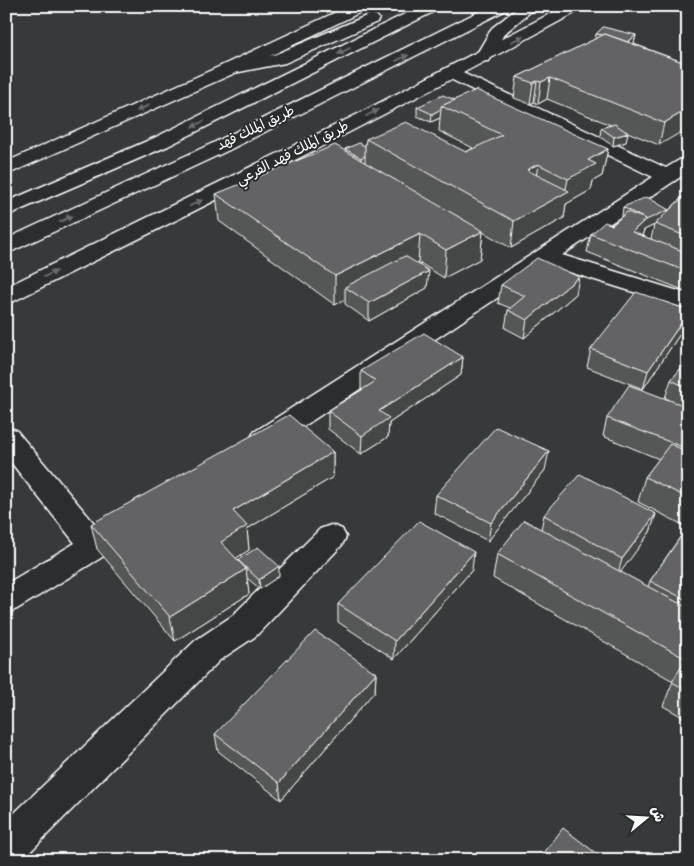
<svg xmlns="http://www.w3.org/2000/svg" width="694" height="866" font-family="Dekko,'Playpen Sans Arabic',sans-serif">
	<rect width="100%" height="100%" fill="#373a3b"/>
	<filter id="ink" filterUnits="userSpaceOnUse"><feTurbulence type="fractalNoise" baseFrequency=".02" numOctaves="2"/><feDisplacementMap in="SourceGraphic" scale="10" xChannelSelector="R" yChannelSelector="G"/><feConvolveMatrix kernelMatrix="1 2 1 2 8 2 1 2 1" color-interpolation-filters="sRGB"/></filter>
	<g filter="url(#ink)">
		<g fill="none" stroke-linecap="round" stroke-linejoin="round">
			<defs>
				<g id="minor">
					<polygon points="452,68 666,168 681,159 688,157 688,172 562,255 688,294 688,309 547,265 274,446 264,449 254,446 250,439 254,432 653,177 446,77 443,73 446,69"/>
					<path d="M6 427 16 430 99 529C113 521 123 513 140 518L144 526 140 534 17 609 6 613V584L75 543 6 456Z"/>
					<polygon points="331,525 342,529 346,537 342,545 256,636 220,660 22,860 6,860 6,821 196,640 232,616 320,529"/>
				</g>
				<g id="secondary">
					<polygon points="349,6 369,6 367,9 235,73 6,175 6,162 223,65"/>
					<path d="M565 6H584L582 9C395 111 205 206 14 301L6 303V287L358 114Z"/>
				</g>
				<g id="motorway">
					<polygon points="421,6 441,6 439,9 168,146 6,216 6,202 154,138"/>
					<polygon points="490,6 510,6 508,9 225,152 6,254 6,239 211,144"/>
					<polygon points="520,6 537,6 504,34 489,61 477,61 475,57 492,28"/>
					<polygon points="371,14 377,16 379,19 377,22 285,63 229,74 223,73 220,69 223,65 274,55"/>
				</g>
			</defs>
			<use href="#minor" stroke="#fff" stroke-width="3"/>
			<use href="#secondary" stroke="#fff" stroke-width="3"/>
			<use href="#motorway" stroke="#fff" stroke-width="3"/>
			<use href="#minor" fill="#2a2d2e" fill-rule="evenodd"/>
			<use href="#secondary" fill="#2a2d2e" fill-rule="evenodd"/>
			<use href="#motorway" fill="#2a2d2e" fill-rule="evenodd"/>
		</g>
		<g fill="#555657" stroke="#fff" fill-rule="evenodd">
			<polygon points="596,34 636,35 634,43 634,44 688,64 659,145 625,131 626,142 613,146 600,137 601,128 611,125 547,99 538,104 534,102 530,104 514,98 517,77 595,39"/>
			<polygon points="455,100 608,149 602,176 593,181 591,190 566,204 564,218 511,248 483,232 480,259 444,278 418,262 417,263 427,288 369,321 345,304 345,299 335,305 219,221 216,194 345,151 345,149 365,146 366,139 466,152 473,148 439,131 440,118 431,122 417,116 417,107"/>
			<path d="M688 192V292L587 252 591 234 612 225 622 216 623 207 669 210ZM654 225 651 239 642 236 644 230Z"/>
			<polygon points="501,285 576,294 524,338 505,328 508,310 510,308 498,303"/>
			<polygon points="684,328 643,389 587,367 591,349"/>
			<polygon points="463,357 461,375 389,423 388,437 361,454 328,429 328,411 362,390 361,389 361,371"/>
			<polygon points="688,360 688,720 663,706 673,681 493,578 497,554 541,529 544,515 656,514 650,532 620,572 648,587 650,581 687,527 638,502 645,477 659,459 603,436 607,418 670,400 665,398 671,380"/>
			<polygon points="333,452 333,477 247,529 249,550 236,558 238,560 279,576 260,589 247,578 249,594 175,641 97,549 91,524"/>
			<polygon points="545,470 488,541 434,513 436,495"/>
			<polygon points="472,570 394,659 338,622 338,604"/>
			<polygon points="376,673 375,691 281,800 218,751 215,734"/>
			<polygon points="544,853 605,860 542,860"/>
		</g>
		<g fill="#454647" stroke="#fff">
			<polygon points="636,35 634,43 627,50 628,42"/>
			<polygon points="550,78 547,99 538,104 541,82"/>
			<polygon points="537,81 534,102 530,104 533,83"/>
			<polygon points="441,109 440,118 431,122 432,114"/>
			<polygon points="688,109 688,128 659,145 664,123"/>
			<polygon points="628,133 626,142 613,146 614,137"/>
			<polygon points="608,149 602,176 593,181 591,190 566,204 564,218 511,248 514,221 565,193 568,179 588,160"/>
			<polygon points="365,156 365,165 361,167 361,158"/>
			<polygon points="538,164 534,191 527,170"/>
			<polygon points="669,210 667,219 644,230 642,236 632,232 646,219"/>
			<polygon points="483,231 480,259 444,278 446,250"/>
			<polygon points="420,234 418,262 356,294 345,287 345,299 335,305 335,276"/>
			<polygon points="429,271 427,288 369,321 369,303"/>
			<polygon points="579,277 576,294 524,338 527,320"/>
			<polygon points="688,313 688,316 684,328 643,389 648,371"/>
			<polygon points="463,357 461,375 389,423 388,437 361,454 362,436 379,411"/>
			<polygon points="549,451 545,470 488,541 491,523"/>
			<polygon points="333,452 333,477 247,529 249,550 224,566 221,542 233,511"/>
			<polygon points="656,514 650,532 617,577 622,559"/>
			<polygon points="474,552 472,570 394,659 395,641"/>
			<polygon points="279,566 279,576 260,589 259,580"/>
			<polygon points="246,569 249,594 175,641 170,617"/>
			<polygon points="376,673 375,691 281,800 279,783"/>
		</g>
		<g fill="#636465" stroke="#fff">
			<polygon points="603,27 636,35 628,42 605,34 603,35 596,34"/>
			<polygon points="605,34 688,64 688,109 664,123 550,78 541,82 537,81 533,83 517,77"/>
			<polygon points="476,90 608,149 588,160 596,164 568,179 538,164 527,170 569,191 514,221 366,139 406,122 466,152 502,135 441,106"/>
			<polygon points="443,95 455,100 441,106 441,109 432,114 417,107"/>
			<polygon points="615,124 628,133 614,137 601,128"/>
			<polygon points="359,143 365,146 365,156 361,158 345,149"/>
			<polygon points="335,145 483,231 446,250 420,234 335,276 216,194"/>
			<polygon points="688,192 688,237 655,224"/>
			<polygon points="647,197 669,210 646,220 646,219 639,216 623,207"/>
			<polygon points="627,212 646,219 632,232 688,253 688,272 591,234 605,222 612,225"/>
			<polygon points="405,256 429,271 369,303 345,287"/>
			<polygon points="537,258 579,277 527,320 508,310 525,296 501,285"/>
			<polygon points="636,292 688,310 688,313 648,371 591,349"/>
			<polygon points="424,333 463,357 379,411 389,418 362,436 328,411 376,381 361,371"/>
			<polygon points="688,360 688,388 671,380"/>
			<polygon points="629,385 688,407 688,449 607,418"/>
			<polygon points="289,415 333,452 233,511 247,526 221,542 246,569 170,617 91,524"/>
			<polygon points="496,427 549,451 491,523 436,495"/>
			<polygon points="670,444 688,452 688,498 645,477"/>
			<polygon points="580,474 656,514 622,559 544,515"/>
			<polygon points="524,520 688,608 688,691 672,682 686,659 497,554"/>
			<polygon points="419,521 474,552 395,641 338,604"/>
			<polygon points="688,526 688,601 650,581"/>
			<polygon points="258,547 279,566 259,580 238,560"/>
			<polygon points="315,631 376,673 279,783 215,734"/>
			<polygon points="563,828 605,860 552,860 544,853"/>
		</g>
		<defs><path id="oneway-solid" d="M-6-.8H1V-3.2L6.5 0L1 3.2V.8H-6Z" transform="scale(1.25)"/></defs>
		<g fill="#6a6c6d">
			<use href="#oneway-solid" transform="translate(517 39) rotate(-28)"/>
			<use href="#oneway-solid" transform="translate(344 51) rotate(154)"/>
			<use href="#oneway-solid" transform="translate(402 58) rotate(-26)"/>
			<use href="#oneway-solid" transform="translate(143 108) rotate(156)"/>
			<use href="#oneway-solid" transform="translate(372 113) rotate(-27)"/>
			<use href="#oneway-solid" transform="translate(198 124) rotate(154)"/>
			<use href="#oneway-solid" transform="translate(196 203) rotate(-26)"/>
			<use href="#oneway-solid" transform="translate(66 219) rotate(-25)"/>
			<use href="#oneway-solid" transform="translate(50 274) rotate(-26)"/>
		</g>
	</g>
	<g text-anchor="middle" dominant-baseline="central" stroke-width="4" stroke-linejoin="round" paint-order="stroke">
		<g font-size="14" fill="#fff" stroke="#2a2d2e">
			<text transform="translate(256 129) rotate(-26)">طريق الملك فهد</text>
			<text transform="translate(293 154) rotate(-27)">طريق الملك فهد الفرعي</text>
		</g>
	</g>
	<rect width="694" height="866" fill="none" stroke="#2a2d2e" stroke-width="25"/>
	<rect x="12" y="12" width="669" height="841" fill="none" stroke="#fff" stroke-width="2" filter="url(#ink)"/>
	<g transform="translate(646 818) rotate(72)" stroke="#2a2d2e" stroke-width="4" paint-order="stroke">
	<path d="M0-4L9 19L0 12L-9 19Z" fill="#ffffff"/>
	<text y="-8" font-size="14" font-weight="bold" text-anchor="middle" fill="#ffffff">ش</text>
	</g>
</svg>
